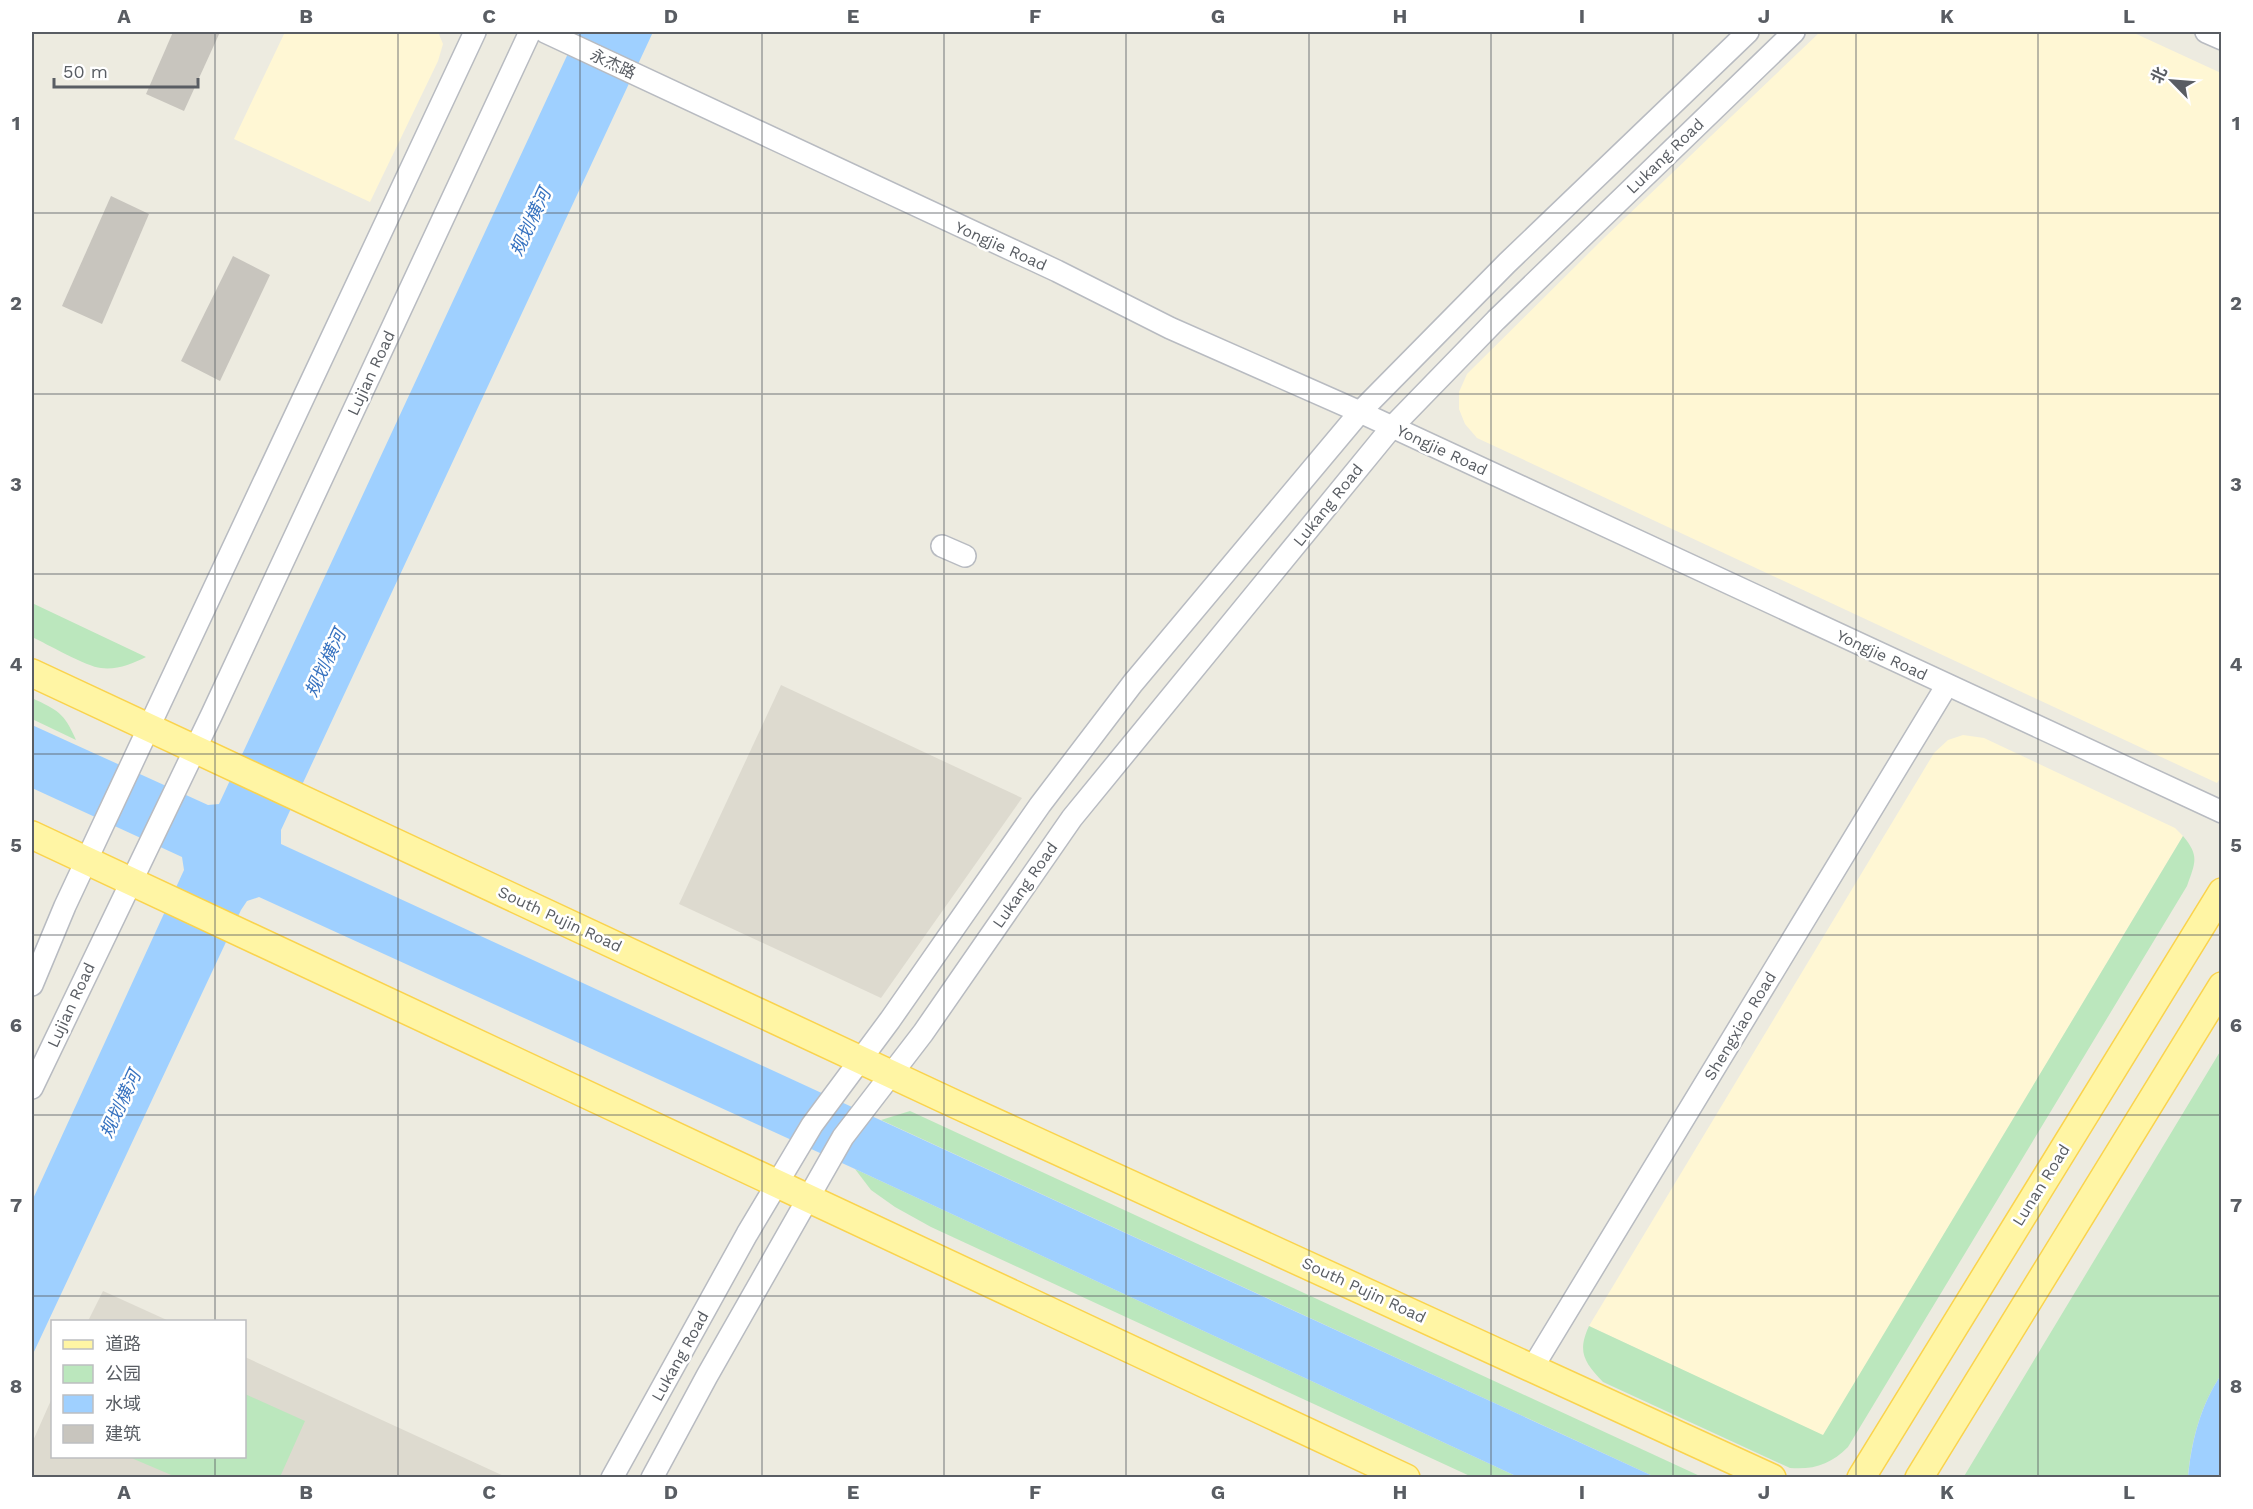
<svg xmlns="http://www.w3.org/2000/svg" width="2253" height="1509" font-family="'Work Sans','Noto Sans SC',sans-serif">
	<rect width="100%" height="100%" fill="#edebe0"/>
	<g fill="#fff7d4">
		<polygon points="285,32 438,32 443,44 438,61 370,202 234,139"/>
		<polygon points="1820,32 2132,32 2221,73 2222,775 2217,783 1477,438 1465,424 1459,409 1459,392 1467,374 1605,237"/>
		<polygon points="1963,735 1984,738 2175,828 2183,836 1823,1436 1589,1326 1934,753 1948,740"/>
	</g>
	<g fill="#dddacf">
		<polygon points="781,685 1022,798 881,998 679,904"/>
		<polygon points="103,1291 169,1321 88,1321"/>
		<polygon points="245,1357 506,1477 32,1478 32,1443 52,1398 52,1456 244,1456"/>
	</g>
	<g fill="#bbe7bd">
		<path d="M32 603 146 657C132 664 117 670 101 668 87 667 47 644 32 637Z"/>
		<path d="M32 698C57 710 64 712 76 740L32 719Z"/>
		<path d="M2183 836C2200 856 2195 863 2187 886L1848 1447C1831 1464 1814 1470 1790 1468L1603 1382C1584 1362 1577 1352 1589 1326L1823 1435Z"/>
		<path d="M2221 1050V1375C2201 1404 2191 1442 2188 1477L1963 1478Z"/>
		<polygon points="910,1111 1702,1477 1655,1477 881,1120"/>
		<polygon points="855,1169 1518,1477 1472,1477 931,1227 895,1207 871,1190"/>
		<polygon points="245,1394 305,1421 280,1477 176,1477 129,1457 244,1456"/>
	</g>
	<g fill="#9fd0ff">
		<polygon points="578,32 653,32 281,830 281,844 1655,1477 1518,1477 855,1169 259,897 247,901 241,910 32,1356 32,1201 184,870 182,857 32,788 32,725 208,805 219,804"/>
		<path d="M2221 1375V1477H2188C2191 1442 2201 1404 2221 1375Z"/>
	</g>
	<g fill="#c8c5be">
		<polygon points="173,32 220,32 184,111 146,94"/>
		<polygon points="111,196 149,214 102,324 62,306"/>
		<polygon points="233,256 270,275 220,381 181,361"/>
	</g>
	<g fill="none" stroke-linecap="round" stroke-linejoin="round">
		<defs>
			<g id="minor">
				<polyline points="545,32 1057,271 1170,328 1360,412 2222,812"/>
				<polyline points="2206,32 2222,39"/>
				<polyline points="942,546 965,556"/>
				<polyline points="32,985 65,906 475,32"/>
				<polyline points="32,1088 212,714 530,32"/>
				<polyline points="1533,1367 1947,685"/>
				<polyline points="612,1478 747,1234 812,1125 890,1020 1040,805 1133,683 1360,412 1507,263 1748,32"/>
				<polyline points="652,1478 707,1376 843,1137 923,1033 1072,818 1392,427 1496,320 1794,32"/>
			</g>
			<g id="major">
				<polyline points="32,673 955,1104 1772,1478"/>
				<path d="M32 835C491 1046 948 1263 1406 1478"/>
				<polyline points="1861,1478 2222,892"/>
				<polyline points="1919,1478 2222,986"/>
			</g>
		</defs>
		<use href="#minor" stroke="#b8bbc1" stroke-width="24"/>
		<use href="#major" stroke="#fad34d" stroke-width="30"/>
		<use href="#minor" stroke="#fff" stroke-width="21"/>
		<use href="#major" stroke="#fff5a4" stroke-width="27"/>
	</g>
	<path fill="none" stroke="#595d63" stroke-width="1.5" stroke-opacity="0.55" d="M215 32V1322M398 32V1478M580 32V1478M762 32V1478M944 32V1478M1126 32V1478M1309 32V1478M1491 32V1478M1673 32V1478M1856 32V1478M2038 32V1478M32 213H2222M32 394H2222M32 574H2222M32 754H2222M32 935H2222M32 1115H2222M32 1296H2222M215 1456V1478"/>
	<g text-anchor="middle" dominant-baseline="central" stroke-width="5" stroke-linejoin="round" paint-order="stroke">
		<g font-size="16" fill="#595d63" stroke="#fff">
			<text transform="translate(613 64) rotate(25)">永杰路</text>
			<text transform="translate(1665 156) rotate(-44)">Lukang Road</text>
			<text transform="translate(1001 246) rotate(24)">Yongjie Road</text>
			<text transform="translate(371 373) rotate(-65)">Lujian Road</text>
			<text transform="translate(1442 450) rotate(25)">Yongjie Road</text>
			<text transform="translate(1328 505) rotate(-51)">Lukang Road</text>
			<text transform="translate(1882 655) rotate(25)">Yongjie Road</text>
			<text transform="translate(1025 885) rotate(-55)">Lukang Road</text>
			<text transform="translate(560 919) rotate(25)">South Pujin Road</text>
			<text transform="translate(71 1005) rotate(-65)">Lujian Road</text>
			<text transform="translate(1740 1026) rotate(-59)">Shengxiao Road</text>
			<text transform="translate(2041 1185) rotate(-58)">Lunan Road</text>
			<text transform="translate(1364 1290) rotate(25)">South Pujin Road</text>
			<text transform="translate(680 1356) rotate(-61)">Lukang Road</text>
		</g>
		<g font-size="18" font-style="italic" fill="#3873c0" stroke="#fff">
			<text transform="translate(530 222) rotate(-65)">规划横河</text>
			<text transform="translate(325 663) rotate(-65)">规划横河</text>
			<text transform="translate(120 1104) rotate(-65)">规划横河</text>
		</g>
	</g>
	<rect width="2253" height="1509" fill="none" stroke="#ffffff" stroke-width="66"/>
	<rect x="51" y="1320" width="195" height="138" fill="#ffffff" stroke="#bdbec1" stroke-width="1.5"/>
	<rect x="63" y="1340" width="30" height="9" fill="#fff5a4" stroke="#bdbec1" stroke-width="1.5"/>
	<text x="105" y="1350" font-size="18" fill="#595d63">道路</text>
	<rect x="63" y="1365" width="30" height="18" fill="#bbe7bd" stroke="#bdbec1" stroke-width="1.5"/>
	<text x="105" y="1380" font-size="18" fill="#595d63">公园</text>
	<rect x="63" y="1395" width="30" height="18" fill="#9fd0ff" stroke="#bdbec1" stroke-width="1.5"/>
	<text x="105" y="1410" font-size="18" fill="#595d63">水域</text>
	<rect x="63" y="1425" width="30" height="18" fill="#c8c5be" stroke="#bdbec1" stroke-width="1.5"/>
	<text x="105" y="1440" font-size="18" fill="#595d63">建筑</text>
	<g transform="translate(2172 81) rotate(295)" stroke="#ffffff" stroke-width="4.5" paint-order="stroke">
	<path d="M0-4.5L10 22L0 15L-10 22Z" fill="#595d63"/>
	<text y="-9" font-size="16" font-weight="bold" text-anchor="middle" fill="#595d63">北</text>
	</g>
	<path d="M54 78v9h144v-9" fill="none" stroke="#595d63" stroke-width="3"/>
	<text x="63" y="78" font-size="18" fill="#595d63" stroke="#ffffff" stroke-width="4.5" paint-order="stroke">50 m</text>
	<rect x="33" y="33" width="2187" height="1443" fill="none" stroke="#595d63" stroke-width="2"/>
	<g font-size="20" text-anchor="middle" font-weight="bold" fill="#595d63">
		<text x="124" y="23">A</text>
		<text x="306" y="23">B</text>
		<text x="489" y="23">C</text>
		<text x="671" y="23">D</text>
		<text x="853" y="23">E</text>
		<text x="1035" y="23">F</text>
		<text x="1218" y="23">G</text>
		<text x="1400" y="23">H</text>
		<text x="1582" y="23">I</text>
		<text x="1764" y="23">J</text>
		<text x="1947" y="23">K</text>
		<text x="2129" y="23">L</text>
		<text x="16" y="130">1</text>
		<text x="2236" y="130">1</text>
		<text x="16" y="310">2</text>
		<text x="2236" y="310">2</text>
		<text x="16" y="491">3</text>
		<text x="2236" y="491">3</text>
		<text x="16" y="671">4</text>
		<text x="2236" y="671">4</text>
		<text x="16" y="852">5</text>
		<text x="2236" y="852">5</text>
		<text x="16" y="1032">6</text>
		<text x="2236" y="1032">6</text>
		<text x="16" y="1212">7</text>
		<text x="2236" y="1212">7</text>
		<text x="16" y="1393">8</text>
		<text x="2236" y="1393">8</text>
		<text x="124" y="1499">A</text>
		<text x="306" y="1499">B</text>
		<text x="489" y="1499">C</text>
		<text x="671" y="1499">D</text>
		<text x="853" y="1499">E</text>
		<text x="1035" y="1499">F</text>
		<text x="1218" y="1499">G</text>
		<text x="1400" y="1499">H</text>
		<text x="1582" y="1499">I</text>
		<text x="1764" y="1499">J</text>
		<text x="1947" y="1499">K</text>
		<text x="2129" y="1499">L</text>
	</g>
</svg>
